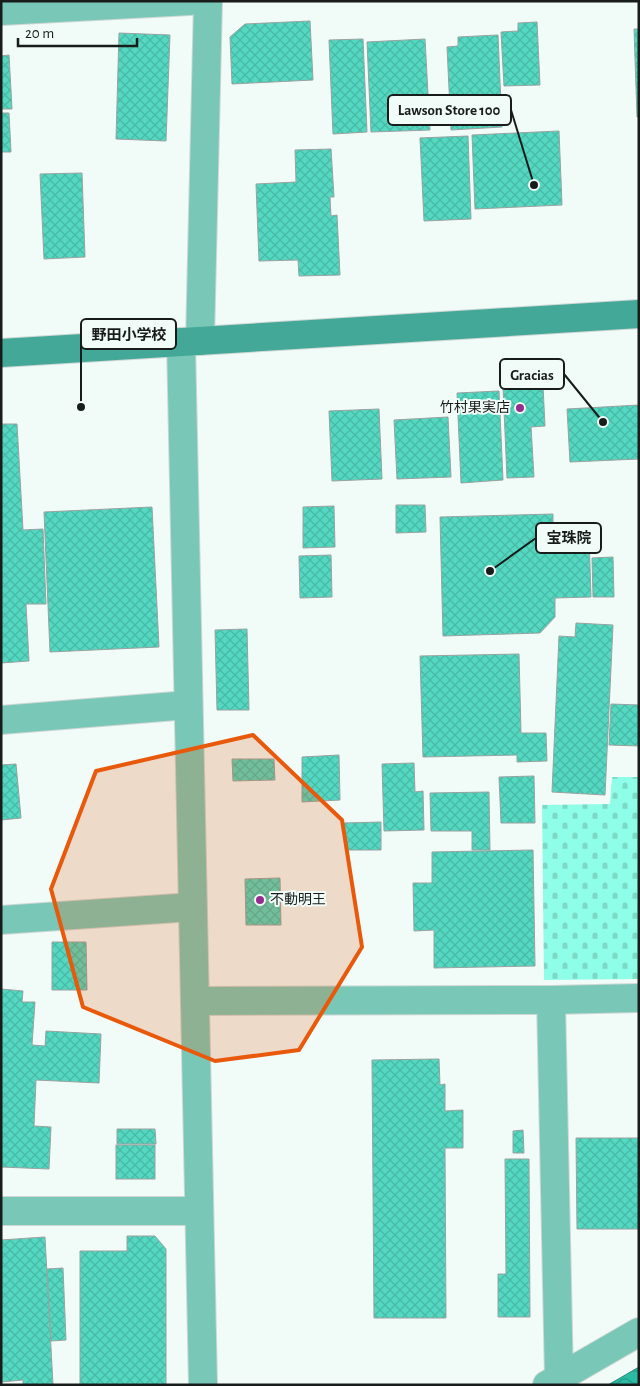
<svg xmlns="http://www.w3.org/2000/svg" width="640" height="1386" font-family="'Alegreya Sans','Noto Sans JP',sans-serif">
	<defs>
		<pattern id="cemetery-stones" width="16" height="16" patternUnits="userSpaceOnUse" patternTransform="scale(1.25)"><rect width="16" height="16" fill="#8ffee8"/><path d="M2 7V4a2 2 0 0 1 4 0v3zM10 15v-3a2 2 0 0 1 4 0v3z" fill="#7bd9c6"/></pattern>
		<pattern id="water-waves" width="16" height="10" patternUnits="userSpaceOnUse" patternTransform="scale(1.25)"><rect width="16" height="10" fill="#2bbaa4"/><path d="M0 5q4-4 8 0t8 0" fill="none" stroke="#249685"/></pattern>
		<pattern id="building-cross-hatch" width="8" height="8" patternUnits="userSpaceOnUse" patternTransform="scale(1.25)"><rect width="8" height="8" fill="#54d8c1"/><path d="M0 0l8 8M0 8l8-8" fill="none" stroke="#48b9a5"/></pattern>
	</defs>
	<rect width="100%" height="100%" fill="#f1fbf8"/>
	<polygon fill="url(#cemetery-stones)" points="612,777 639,777 639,979 544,980 542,805 610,804"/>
	<polygon fill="url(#water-waves)" stroke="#258b7b" points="639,1367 639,1385 608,1385"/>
	<g fill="url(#building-cross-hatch)" stroke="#99a2a0">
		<polygon points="310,21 313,80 232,84 230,37 245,24"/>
		<polygon points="537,22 540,85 504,86 501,32 518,31 518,23"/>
		<polygon points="634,29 639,29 639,117 637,117"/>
		<polygon points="119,33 170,35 166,141 116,139"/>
		<polygon points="498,35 502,127 451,130 447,47 458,46 458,37"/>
		<polygon points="363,39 367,132 333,134 329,40"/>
		<polygon points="425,39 430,130 371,132 367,42"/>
		<polygon points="9,55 12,109 1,109 1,56"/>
		<polygon points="1,113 9,113 11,152 1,152"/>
		<polygon points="559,131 562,205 475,209 472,135"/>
		<polygon points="468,136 471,219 424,221 420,138"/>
		<polygon points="331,149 334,197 330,197 331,216 337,215 340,275 299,276 298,260 259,261 256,184 296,182 295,150"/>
		<polygon points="82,173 85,257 44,259 40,174"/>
		<polygon points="543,386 545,426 531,427 534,477 507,478 503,387"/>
		<polygon points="499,391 503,480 461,483 457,393"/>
		<polygon points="639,405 639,459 570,462 567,409"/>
		<polygon points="379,409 382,479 332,481 329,411"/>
		<polygon points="448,417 451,477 397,479 394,420"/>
		<polygon points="1,424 17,424 23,530 43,529 46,604 26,604 29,661 1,663"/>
		<polygon points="396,505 425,505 426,532 396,533"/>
		<polygon points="334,506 335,547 303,548 303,507"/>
		<polygon points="152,507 159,647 50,652 44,512"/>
		<polygon points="553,514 553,538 589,536 591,597 555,598 555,617 540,633 443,636 440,517"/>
		<polygon points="331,555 332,597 300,598 299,556"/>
		<polygon points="613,557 614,597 593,597 592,558"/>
		<polygon points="576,623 613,625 605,795 552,792 559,636 575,637"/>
		<polygon points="247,629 249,710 217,710 215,630"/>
		<polygon points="519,654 521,733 546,733 547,761 517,762 517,755 423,757 420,656"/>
		<polygon points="611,704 639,705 639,746 609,745"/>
		<polygon points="339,755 340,800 302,802 302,757"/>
		<polygon points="232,759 274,759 275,780 233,781"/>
		<polygon points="414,763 415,792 423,791 424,830 384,831 382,764"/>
		<polygon points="16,764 21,818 1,820 1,765"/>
		<polygon points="534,776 535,823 501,823 499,777"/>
		<polygon points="489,792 490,850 472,850 472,831 431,831 430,793"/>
		<polygon points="381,822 381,850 346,850 344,823"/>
		<polygon points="533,850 535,966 434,968 434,930 414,931 413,883 432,883 432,852"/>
		<polygon points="280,878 281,925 246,925 245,879"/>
		<polygon points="52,942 86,942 87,990 52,990"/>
		<polygon points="1,989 23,991 22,1002 35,1002 32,1045 45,1046 46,1031 101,1034 99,1083 36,1080 34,1126 51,1127 49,1169 1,1167"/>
		<polygon points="439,1059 440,1085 445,1084 445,1111 463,1110 463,1148 445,1148 446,1318 374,1318 372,1060"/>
		<polygon points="117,1129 155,1129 156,1144 117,1144"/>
		<polygon points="523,1130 524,1153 513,1153 513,1131"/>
		<polygon points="576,1138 639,1138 639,1229 577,1229"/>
		<rect x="116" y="1145" width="39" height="34"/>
		<polygon points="505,1159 529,1159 530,1317 498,1317 498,1274 506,1274"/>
		<polygon points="127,1236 155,1236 166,1249 166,1385 80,1385 80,1251 127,1251"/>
		<polygon points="45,1237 53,1385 23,1385 23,1380 1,1382 1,1240"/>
		<polygon points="63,1268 66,1340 51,1341 47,1269"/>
	</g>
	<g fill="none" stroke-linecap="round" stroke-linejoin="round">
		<defs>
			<g id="street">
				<polyline points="1,11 190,1"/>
				<polyline points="200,341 208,1"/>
				<polyline points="181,342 203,1385"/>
				<polyline points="1,720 188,705"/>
				<polyline points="1,920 192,907"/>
				<polyline points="551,1000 559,1379"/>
				<polyline points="195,1001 551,1000 639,998"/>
				<polyline points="1,1211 199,1211"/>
				<polyline points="547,1385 639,1332"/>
			</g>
			<polyline id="secondary" points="1,353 639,314"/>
		</defs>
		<use href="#street" stroke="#ced7d5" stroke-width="30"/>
		<use href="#secondary" stroke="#ced7d5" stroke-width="30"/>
		<use href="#street" stroke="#79c7b7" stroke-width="28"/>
		<use href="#secondary" stroke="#43a897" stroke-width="28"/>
	</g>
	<path fill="#e8590c" fill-opacity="0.2" stroke="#e8590c" stroke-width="4" stroke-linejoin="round" d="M253 735 342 820 362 947 299 1050 215 1061 83 1007 51 889 96 771Z"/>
	<g fill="#952d91" stroke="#f1fbf8" stroke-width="2">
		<circle cx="520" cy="408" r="5"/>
		<circle cx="260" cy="900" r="5"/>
	</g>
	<g text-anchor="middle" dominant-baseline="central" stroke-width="4" stroke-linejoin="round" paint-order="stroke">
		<g font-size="14" fill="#181c1b" stroke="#f1fbf8" text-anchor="end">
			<text x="510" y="408">竹村果実店</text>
			<text x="270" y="900" text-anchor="start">不動明王</text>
		</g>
	</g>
	<path fill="none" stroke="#181c1b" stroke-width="2" d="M534 185L511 110M81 407L81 334M603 422L564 374M490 571L536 538"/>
	<g fill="#181c1b" stroke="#f1fbf8" stroke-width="2">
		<circle cx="534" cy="185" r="5"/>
		<circle cx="81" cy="407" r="5"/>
		<circle cx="603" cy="422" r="5"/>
		<circle cx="490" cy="571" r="5"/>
	</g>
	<g fill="#f1fbf8" stroke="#181c1b" stroke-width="2">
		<rect x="388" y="95" width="123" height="30" rx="5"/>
		<rect x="81" y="319" width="95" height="30" rx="5"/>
		<rect x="500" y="359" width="64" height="30" rx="5"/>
		<rect x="536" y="523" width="65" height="30" rx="5"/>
	</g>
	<g font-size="15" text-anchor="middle" font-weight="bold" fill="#181c1b">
		<text x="449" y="115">Lawson Store 100</text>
		<text x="129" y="340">野田小学校</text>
		<text x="532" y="380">Gracias</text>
		<text x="569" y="543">宝珠院</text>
	</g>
	<rect width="640" height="1386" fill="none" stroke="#181c1b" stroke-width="5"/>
	<path d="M18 38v8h119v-8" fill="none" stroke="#181c1b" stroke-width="2.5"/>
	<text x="25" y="38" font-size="15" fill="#181c1b" stroke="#f1fbf8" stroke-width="4" paint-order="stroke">20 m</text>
</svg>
